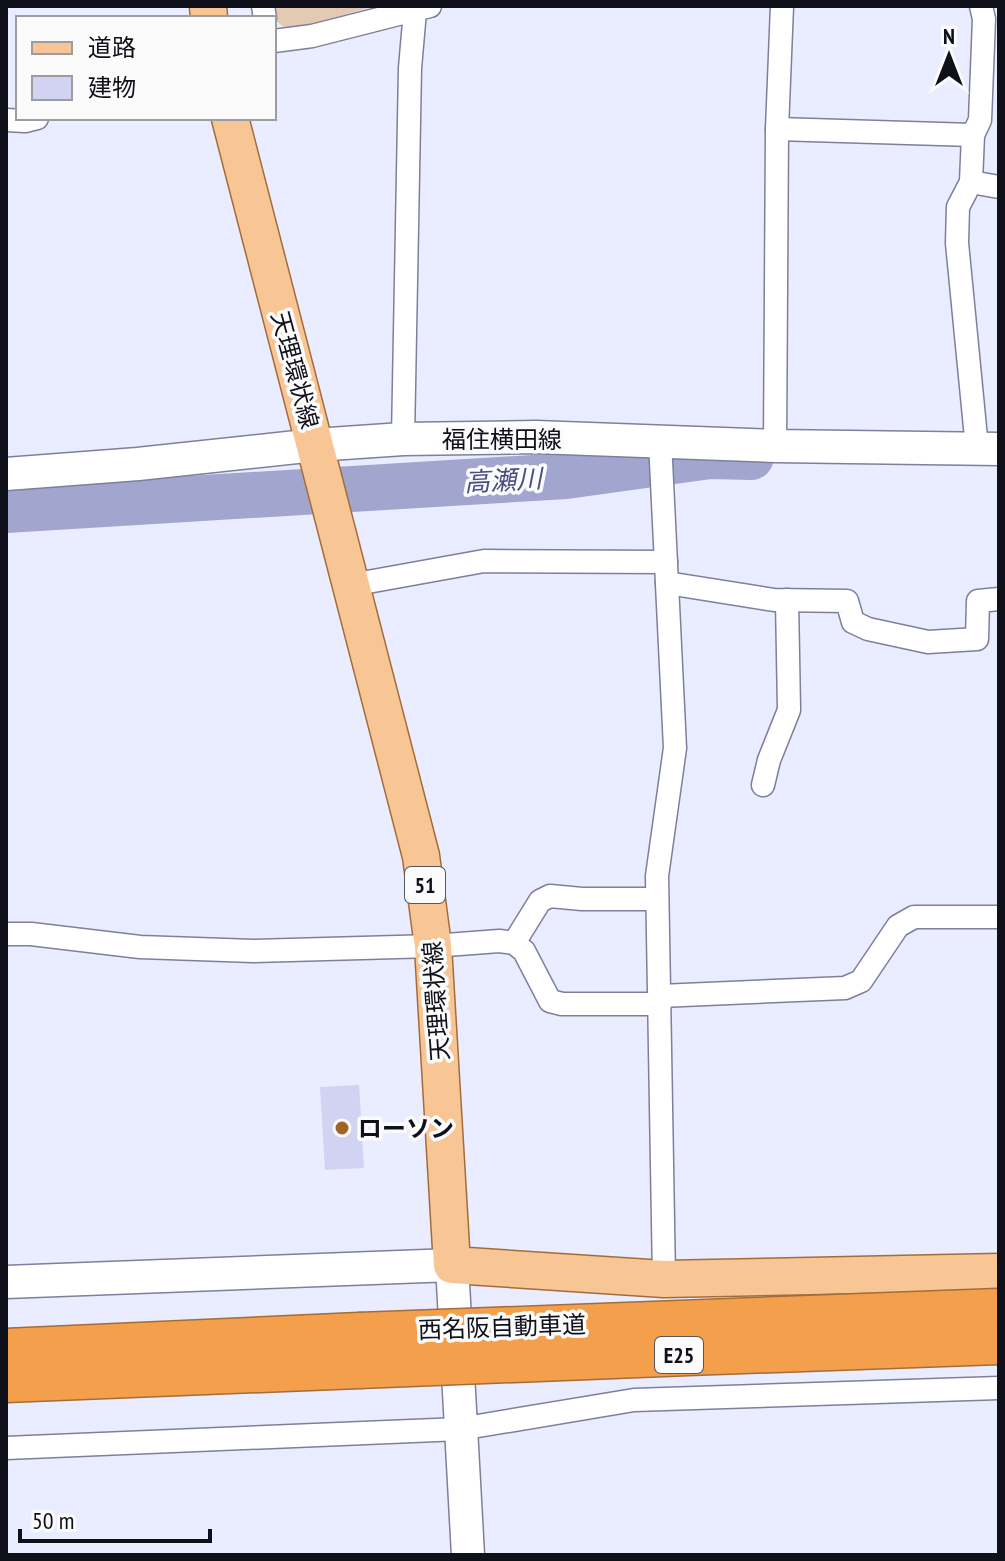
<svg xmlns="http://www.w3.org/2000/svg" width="1005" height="1561" font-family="'PT Sans Narrow','Noto Sans JP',sans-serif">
	<rect width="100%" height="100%" fill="#eaecff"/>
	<polygon fill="#e4cab3" points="271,6 375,6 288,31 272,17"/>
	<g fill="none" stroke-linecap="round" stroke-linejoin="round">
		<polyline stroke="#a2a5ce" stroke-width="46" points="6,510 566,476 710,456 751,457"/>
	</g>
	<polygon fill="#d1d3f2" points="359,1085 364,1168 325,1170 320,1087"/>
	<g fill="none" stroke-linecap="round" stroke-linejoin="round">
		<defs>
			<g id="street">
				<polyline points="263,6 265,18"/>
				<polyline points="274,41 312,36 430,6"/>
				<polyline points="6,120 25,121 37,118"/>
				<polyline points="777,129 973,135"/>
				<polyline points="971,182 999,187"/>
				<polyline points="403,439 410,68 415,11"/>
				<polyline points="660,441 675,748 657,876 664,1279"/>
				<polyline points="775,446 777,129 782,6"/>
				<polyline points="977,448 957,243 958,207 971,182 973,135 980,120 984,19 981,6"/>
				<polyline points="667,583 774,600 847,601 853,622 868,629 928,642 977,639 978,601 999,599"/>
				<polyline points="351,585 484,561 666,562"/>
				<polyline points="763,785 769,760 789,710 787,600"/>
				<polyline points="6,934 31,934 140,947 253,951 433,946 499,941 514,943 524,951 550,1001 562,1004 660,1004"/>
				<polyline points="514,943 540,901 550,896 582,899 657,899"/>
				<polyline points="660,996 845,988 861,981 898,926 914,917 999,917"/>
				<polyline points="6,1448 460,1429 634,1400 999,1388"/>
			</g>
			<g id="secondary">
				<polyline points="6,474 138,464 315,445 403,439 536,437 775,446 999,449"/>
				<polyline points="6,1282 452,1265 468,1555"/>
			</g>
			<g id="primary">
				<polyline points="208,6 209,18"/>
				<polyline points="230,118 421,856 433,946 452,1265 664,1279 999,1272"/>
			</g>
			<g id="highway">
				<polyline points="6,1349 359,1333"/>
				<polyline points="6,1382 359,1368"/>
			</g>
		</defs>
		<use href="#street" stroke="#7e7f9c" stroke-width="25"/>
		<use href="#secondary" stroke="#7e7f9c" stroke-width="35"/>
		<use href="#primary" stroke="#a36d3a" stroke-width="39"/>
		<use href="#highway" stroke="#a36d3a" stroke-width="43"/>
		<use href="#street" stroke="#fff" stroke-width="22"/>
		<use href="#secondary" stroke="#fff" stroke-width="32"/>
		<use href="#primary" stroke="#f8c594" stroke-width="36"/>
		<use href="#highway" stroke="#f39f4c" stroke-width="40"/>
		<defs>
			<g id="highway-bridge">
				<polyline points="359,1333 999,1309"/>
				<polyline points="359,1368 688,1355 999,1344"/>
			</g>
		</defs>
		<use href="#highway-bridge" stroke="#a36d3a" stroke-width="43" stroke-linecap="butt"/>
		<use href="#highway-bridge" stroke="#f39f4c" stroke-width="40"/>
	</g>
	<circle fill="#a06427" stroke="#fbfbfb" stroke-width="3" cx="342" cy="1128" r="8"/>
	<g text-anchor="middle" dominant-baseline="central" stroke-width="7" stroke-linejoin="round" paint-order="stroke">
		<g fill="#fbfbfb" stroke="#56565e" stroke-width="2">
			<rect x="405" y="867" width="40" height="36" rx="6"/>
			<rect x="655" y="1337" width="48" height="36" rx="6"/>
		</g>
		<g font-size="22" font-weight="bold" fill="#0f101a">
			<text x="425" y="885">51</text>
			<text x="679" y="1355">E25</text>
		</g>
		<g font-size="24" fill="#0f101a" stroke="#fbfbfb">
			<text transform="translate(295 370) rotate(75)">天理環状線</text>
			<text x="502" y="439">福住横田線</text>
			<text transform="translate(436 1001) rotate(-94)">天理環状線</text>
			<text transform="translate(502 1327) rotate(-2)">西名阪自動車道</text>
		</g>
		<g font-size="24" font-weight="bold" fill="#0f101a" stroke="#fbfbfb" text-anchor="start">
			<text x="358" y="1128">ローソン</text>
		</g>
		<g font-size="26" font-style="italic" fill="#4d4d84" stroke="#fbfbfb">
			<text transform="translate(503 480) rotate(-3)">高瀬川</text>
		</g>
	</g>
	<rect width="1005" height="1561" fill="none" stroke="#0f101a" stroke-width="16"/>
	<rect x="16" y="16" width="260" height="104" fill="#fbfbfb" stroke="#9d9da1" stroke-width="2"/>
	<rect x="32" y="42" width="40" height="12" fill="#f8c594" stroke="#9d9da1" stroke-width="2"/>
	<text x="88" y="56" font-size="24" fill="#0f101a">道路</text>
	<rect x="32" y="76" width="40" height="24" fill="#d1d3f2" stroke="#9d9da1" stroke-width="2"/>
	<text x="88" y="96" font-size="24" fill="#0f101a">建物</text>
	<g transform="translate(949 56)" stroke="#fbfbfb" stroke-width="6" paint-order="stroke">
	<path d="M0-6L14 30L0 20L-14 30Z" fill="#0f101a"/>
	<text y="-12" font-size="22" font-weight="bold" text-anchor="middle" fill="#0f101a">N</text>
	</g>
	<path d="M20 1529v12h190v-12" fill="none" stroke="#0f101a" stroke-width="4"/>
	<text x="32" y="1529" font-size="24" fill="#0f101a" stroke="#fbfbfb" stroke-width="6" paint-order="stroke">50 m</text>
</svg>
